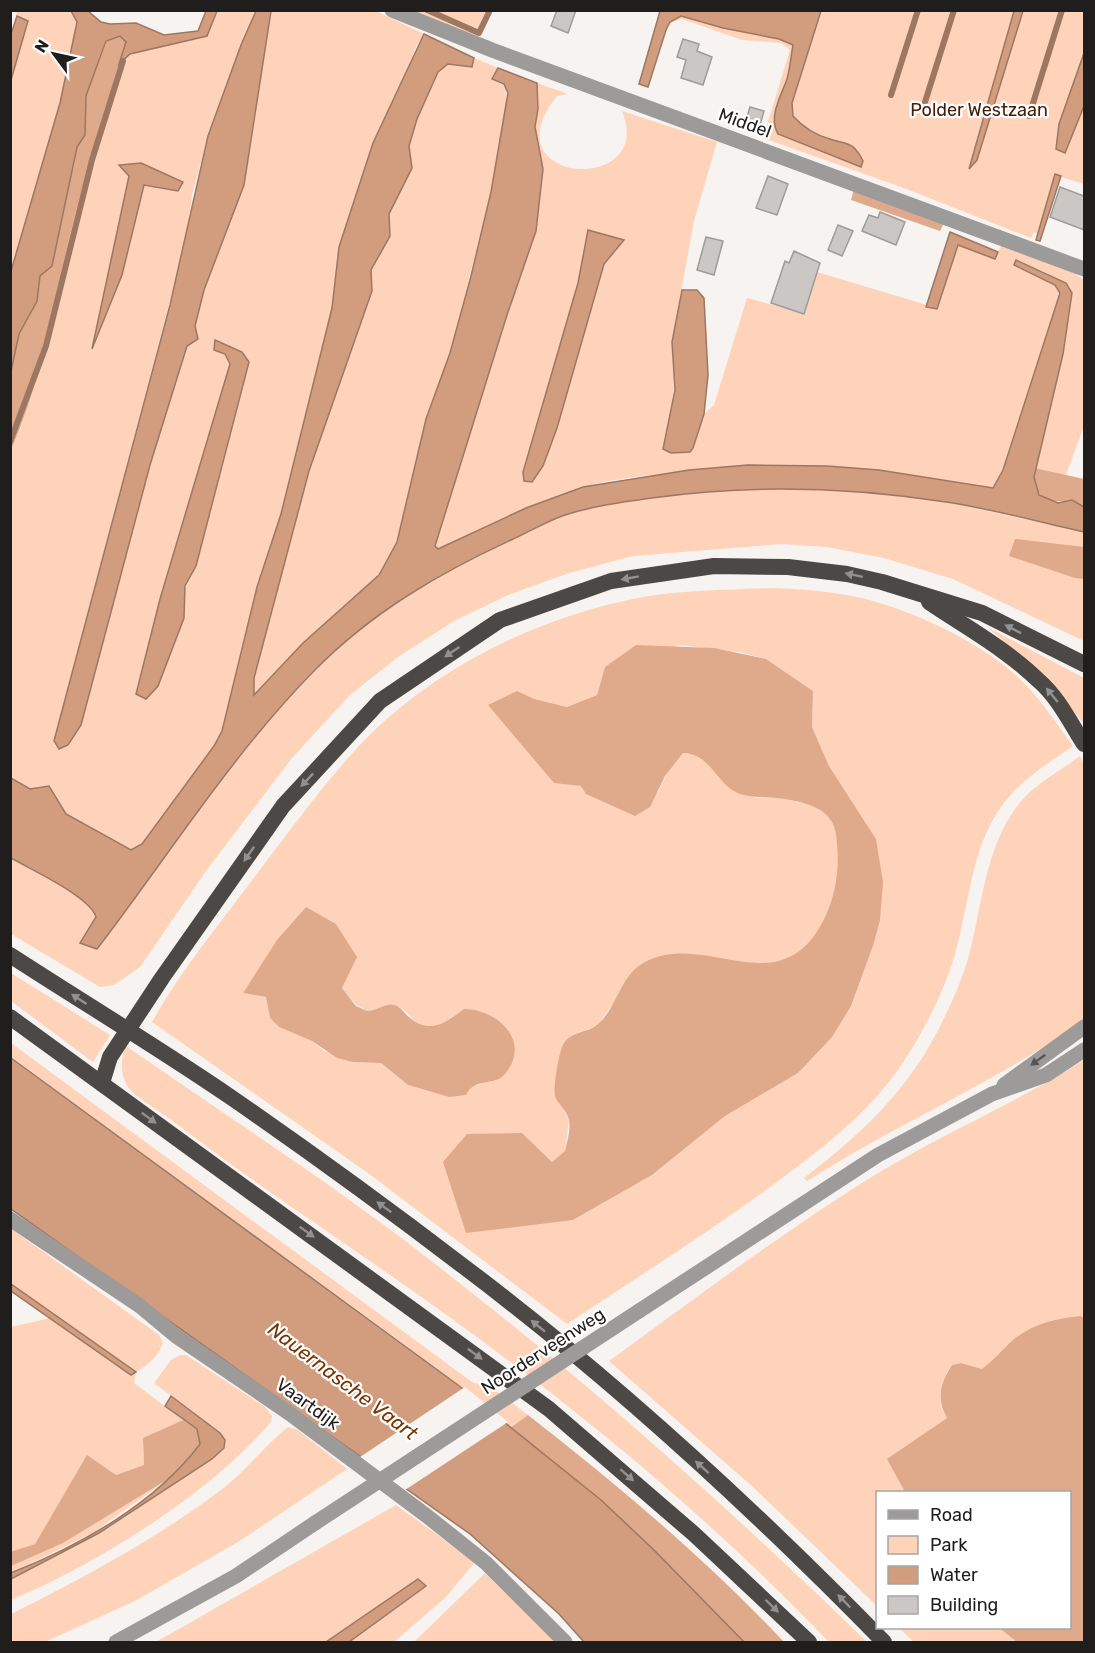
<svg xmlns="http://www.w3.org/2000/svg" width="1095" height="1653" font-family="Rubik,sans-serif">
	<rect width="100%" height="100%" fill="#f7f3f0"/>
	<g fill="#ffd3ba" fill-rule="evenodd">
		<polygon points="668,10 1084,11 1084,184 1055,175 1038,234 1034,232 1031,238 904,188 763,138 790,50 781,43 742,40 682,19 671,22 664,30"/>
		<polygon points="17,11 70,11 77,21 60,103 11,271 11,80 28,21 17,16 11,34"/>
		<path d="M213 11H256L241 45 208 136 192 195 187 236 54 741 55 746 68 745 81 725 150 465 204 290 244 185 271 11H376L424 34 416 47 339 247 332 308 281 514 257 587 222 731 214 746 142 844 131 850 66 814 49 786 30 789 11 778V450L22 425 85 172 126 42 158 35 194 33 203 28ZM141 163 183 183 178 190 144 185 122 275 94 345 129 176 119 165ZM216 340 242 352 249 362 196 566 137 695 160 599 230 364Z"/>
		<polygon points="414,11 488,11 476,38"/>
		<polygon points="474,58 498,68 492,79 506,87 507,104 491,192 450,353 426,419 397,542 379,575 303,643 254,695 254,678 309,471 372,291 371,270 390,236 389,214 412,168 409,146 417,119 438,72 448,64 471,67"/>
		<path d="M537 83 568 94 557 96C486 185 657 196 622 111L717 142 694 221 677 314 672 410 693 448 704 414 714 405 747 298 803 313 817 272 937 308 958 245 995 258 1001 246 1071 271 1084 280V426L1066 475 1035 468 1070 287 1045 272 1016 260 1014 265 1055 285 1060 293 1003 470 993 488C879 468 782 459 666 473 638 477 608 479 581 488 531 504 487 531 438 549L435 546 507 315 536 231 543 169 535 127 538 109ZM588 230 623 240 604 264 557 428 543 466 532 482 523 472 578 283Z"/>
		<path d="M776 487 877 493 946 502 1084 532V641L953 579 884 558 827 547 781 544 633 556 569 573 508 595 454 621 398 657 350 695 292 758 206 871 140 967 114 985 100 987 11 934 10 858C29 868 85 895 94 911 99 921 97 938 98 949 147 885 189 817 240 755 287 699 336 645 395 602 429 578 469 559 507 542 526 533 545 522 565 515 629 494 708 490 776 487Z"/>
		<path d="M770 588C800 589 831 591 861 598 909 609 974 639 1012 672 1037 693 1054 720 1073 746 1047 764 1019 781 1001 807 971 848 969 906 955 954 944 992 924 1031 902 1064 870 1112 826 1145 781 1179 711 1231 639 1276 567 1324L368 1173 152 1022C182 968 223 920 259 871 291 829 323 785 358 747 431 669 539 616 643 597 684 590 728 590 770 588ZM680 645 739 652 766 659 813 691 812 727 829 766 876 839 873 946 851 1006 798 1073 725 1116 652 1175 573 1220 551 1222 522 1133 552 1162 565 1151 569 1120 555 1094 564 1043 574 1034 597 1026 612 1005 729 961 760 964 789 959 802 950 816 934 831 906 837 878 838 848 835 829 829 816 814 806 783 798H756L724 781 707 761 695 754 683 753C672 765 664 777 658 793L517 692 534 699 567 707 597 695 605 667ZM306 907C320 938 336 997 367 1011 376 1011 386 1003 394 1005 416 1010 413 1043 451 1019L497 1080 475 1085 449 1097 408 1085 381 1063 353 1062 324 1051 312 1041 279 1027 270 1018 266 997 243 993 277 941Z"/>
		<polygon points="987,627 1084,678 1084,724 1042,673"/>
		<path d="M1080 756 1084 764V1020C997 1082 897 1123 807 1181L804 1178C863 1133 912 1087 944 1018 953 1000 962 979 968 959 983 905 984 845 1022 800 1037 783 1061 770 1080 756Z"/>
		<polygon points="11,973 110,1035 93,1062 11,1001"/>
		<polygon points="11,1043 472,1382 492,1388 528,1415 510,1428 397,1339 11,1058"/>
		<path d="M126 1046C231 1119 339 1188 439 1267 589 1383 731 1510 867 1642H829C694 1501 541 1379 380 1268 311 1220 240 1173 173 1121 162 1113 135 1097 128 1087 120 1074 120 1059 126 1046Z"/>
		<path d="M1084 1060V1318L1081 1316 982 1369 961 1363 952 1365C940 1382 935 1400 947 1418L888 1459 905 1492H878L877 1606 753 1487 609 1361C693 1300 775 1238 862 1183 934 1137 1013 1105 1084 1060Z"/>
		<path d="M10 1228 159 1335 163 1343C157 1358 149 1364 136 1372L134 1383 183 1420 143 1438 144 1465 116 1475 87 1456 35 1544 11 1552V1327L50 1318 130 1375 135 1372 11 1284Z"/>
		<path d="M180 1355H186L265 1407 272 1416 271 1422C210 1494 97 1564 11 1600V1579L99 1533 212 1459 224 1448 192 1411 154 1383 171 1360Z"/>
		<path d="M288 1427 298 1430 347 1469 238 1542 135 1601 45 1642H11V1614C83 1578 156 1539 221 1490 245 1472 264 1446 288 1427Z"/>
		<polygon points="173,1476 91,1534 11,1573 11,1566 63,1542"/>
		<polygon points="396,1505 475,1562 446,1597 394,1642 156,1642"/>
		<polygon points="485,1573 556,1642 414,1642"/>
		<polygon points="899,1628 999,1628 1017,1642 914,1642"/>
	</g>
	<g fill="#dfa98b">
		<path d="M134 32 126 42C105 109 84 175 68 244 51 313 40 385 11 450L10 371 19 334 37 301 40 276 52 266 77 147 85 135 86 96 109 35Z"/>
		<polygon points="854,189 944,223 940,231 851,200"/>
		<path d="M1035 468 1084 479V507L1072 500C1046 505 1031 496 1035 468Z"/>
		<polygon points="1015,539 1084,547 1084,579 1075,578 1009,556"/>
		<path d="M636 645 714 648 766 659 813 691 812 727 829 766 876 839 883 882 880 920 873 946 851 1006 832 1037 798 1073 725 1116 652 1175 573 1220 466 1233 443 1162 467 1134 522 1133 552 1162 565 1151C567 1142 571 1129 569 1120 567 1111 558 1104 555 1096 553 1087 559 1050 564 1043 573 1030 590 1033 599 1023 618 1006 620 975 645 962 706 930 778 1005 822 923 837 895 840 866 836 835 833 809 808 803 785 799 770 796 755 799 740 794 716 785 712 754 683 753L665 776 650 807 635 816 586 794 581 786 554 783 488 705 517 691 534 699 567 707 597 695 605 667Z"/>
		<path d="M306 907 336 924 357 957 342 988 356 1006 367 1011C376 1011 387 1002 395 1005 401 1007 404 1013 409 1017 429 1035 446 1023 464 1009 498 1009 532 1042 505 1074 494 1087 474 1077 466 1095L449 1097 408 1085 381 1063 353 1062 337 1058 312 1041 279 1027 270 1018 266 997 243 993 277 940Z"/>
		<path d="M1081 1316 1084 1318V1642H1017L999 1628H1070V1492H905L887 1459 947 1418C936 1399 940 1383 952 1365L961 1363 982 1369C994 1360 1003 1349 1014 1339 1033 1324 1057 1318 1081 1316Z"/>
		<path d="M528 1415C618 1485 707 1560 784 1642H744L655 1551 601 1500 510 1428Z"/>
		<polygon points="183,1420 197,1429 200,1444 173,1476 63,1543 11,1566 10,1552 35,1544 87,1455 116,1475 144,1465 143,1438"/>
	</g>
	<g fill="#d29d7f" stroke="#9d7762" stroke-width="1.5">
		<path d="M734 10 821 11 792 103 793 116C803 127 815 135 830 139 848 145 853 141 863 161L861 167 778 134C768 117 781 96 787 79 790 68 791 56 793 45L779 39 723 28 681 16 670 22 666 30 648 87 639 84 660 11Z"/>
		<polygon points="71,11 88,11 101,22 110,24 136,23 164,35 198,31 206,11 217,11 207,36 130,54 119,64 126,42 120,36 106,41 86,96 85,135 77,147 52,266 40,276 37,301 19,334 11,371 11,271 60,103 77,22"/>
		<polygon points="256,11 271,11 244,185 204,290 195,326 198,339 187,346 150,465 81,725 68,745 59,749 54,741 170,305 208,136 241,45"/>
		<polygon points="1014,11 1023,11 977,160 969,169"/>
		<polygon points="17,16 28,21 11,80 11,34"/>
		<path d="M424 34 474 58 472 67 448 64 438 72 417 119 409 146 412 168 389 214 390 236 371 270 372 291 309 471 254 678V695L303 643 379 575 397 542 426 419 450 353 471 276 491 192 508 93 504 84 492 79 498 68 537 83 538 109 535 127 543 169 536 231 507 315 435 546 438 549 526 508 583 487 689 470 748 465 827 466 879 470 993 488 1003 470 1060 293 1055 285 1014 265 1016 260 1066 283 1072 293 1063 354 1034 477 1039 495 1058 503 1072 500 1084 507V532C1038 522 993 509 946 502 848 487 750 484 652 498 623 502 593 506 565 515 547 521 529 532 511 540 439 573 371 613 315 670 232 754 169 855 97 949L80 943 96 917C91 897 30 869 11 858V778L30 789 49 786 66 814 131 850 142 844 214 746 222 731 257 587 281 514 332 308 339 247 373 143Z"/>
		<polygon points="1084,53 1084,106 1065,153 1056,149 1059,124"/>
		<polygon points="141,163 183,182 178,191 144,185 122,275 92,349 129,176 119,165"/>
		<polygon points="1055,174 1061,176 1040,241 1036,240"/>
		<polygon points="588,230 624,240 604,264 557,428 543,466 532,482 524,481 523,472 578,283"/>
		<polygon points="950,232 998,252 995,259 958,245 937,309 926,307"/>
		<polygon points="682,290 697,290 704,298 708,375 704,414 693,448 690,452 671,453 663,449 675,390 672,342"/>
		<polygon points="215,340 242,352 249,362 196,566 185,586 184,618 158,686 146,699 136,694 160,599 230,364 225,354 214,350"/>
		<polygon points="11,1058 458,1385 601,1500 655,1551 744,1642 584,1642 559,1614 470,1534 11,1209"/>
		<polygon points="10,1284 11,1284 136,1372 131,1375 11,1291"/>
		<path d="M171 1396 220 1433 225 1440 224 1448 212 1459 99 1533 11 1579V1573C79 1546 155 1504 200 1444L197 1429 165 1406Z"/>
		<polygon points="418,1579 426,1586 349,1642 326,1642"/>
	</g>
	<polygon fill="#f7f3f0" points="465,1387 508,1422 405,1490 360,1457"/>
	<g fill="none" stroke-linecap="round" stroke-linejoin="round">
		<g stroke="#9d7762" stroke-width="6">
			<polyline points="427,10 479,33 490,10"/>
			<polyline points="891,95 918,10"/>
			<polyline points="925,102 954,10"/>
			<polyline points="1029,116 1062,10"/>
			<polyline points="10,442 46,346 92,160 123,61"/>
		</g>
	</g>
	<g fill="#cbc7c5" stroke="#9f9b99" stroke-width="1.5">
		<polygon points="557,10 576,10 568,33 551,26"/>
		<polygon points="683,39 699,44 697,51 712,57 703,85 681,78 686,60 677,57"/>
		<polygon points="750,107 764,111 760,125 746,120"/>
		<polygon points="768,176 788,184 777,215 756,208"/>
		<polygon points="1060,187 1084,196 1084,230 1050,217"/>
		<polygon points="880,212 905,222 896,245 862,231 869,215 878,218"/>
		<polygon points="838,225 853,231 842,256 828,250"/>
		<polygon points="706,237 723,241 714,275 697,270"/>
		<polygon points="794,251 820,263 804,314 771,303 785,261 789,263"/>
	</g>
	<g fill="none" stroke-linecap="round" stroke-linejoin="round">
		<g stroke="#9d9b9a" stroke-width="15">
			<polyline points="392,10 492,50 1084,269"/>
			<polyline points="10,1219 140,1306 176,1336 289,1413 427,1516 486,1563 565,1642"/>
		</g>
		<g stroke="#9d9b9a" stroke-width="15">
			<polyline points="1004,1085 1084,1027"/>
			<polyline points="639,1311 878,1155 992,1094 1046,1075 1084,1050"/>
			<polyline points="116,1642 236,1576 315,1523"/>
		</g>
		<g stroke="#4b4846" stroke-width="16">
			<path d="M929 602C966 627 1006 649 1038 680 1058 697 1070 722 1084 744"/>
			<path d="M10 955C84 1003 159 1048 232 1098 310 1152 387 1208 463 1266 613 1379 753 1508 884 1642"/>
			<polyline points="10,1017 549,1409 694,1534 809,1642"/>
			<polyline points="102,1083 110,1057 162,978 283,806 380,701 500,620 611,581 714,566 788,567 847,574 882,582 982,613 1084,664"/>
		</g>
		<polyline stroke="#9d9b9a" stroke-width="15" points="315,1523 639,1311"/>
	</g>
	<defs><path id="oneway-solid" d="M-6-.8H1V-3.2L6.5 0L1 3.2V.8H-6Z" transform="scale(1.5)"/></defs>
	<g fill="#939190">
		<use href="#oneway-solid" transform="translate(854 575) rotate(-168)"/>
		<use href="#oneway-solid" transform="translate(630 578) rotate(170)"/>
		<use href="#oneway-solid" transform="translate(1013 629) rotate(-153)"/>
		<use href="#oneway-solid" transform="translate(452 652) rotate(146)"/>
		<use href="#oneway-solid" transform="translate(1052 695) rotate(-129)"/>
		<use href="#oneway-solid" transform="translate(307 780) rotate(133)"/>
		<use href="#oneway-solid" transform="translate(249 854) rotate(125)"/>
		<use href="#oneway-solid" transform="translate(79 999) rotate(-147)"/>
		<use href="#oneway-solid" transform="translate(149 1118) rotate(36)"/>
		<use href="#oneway-solid" transform="translate(384 1207) rotate(-144)"/>
		<use href="#oneway-solid" transform="translate(307 1232) rotate(36)"/>
		<use href="#oneway-solid" transform="translate(538 1326) rotate(-141)"/>
		<use href="#oneway-solid" transform="translate(475 1354) rotate(36)"/>
		<use href="#oneway-solid" transform="translate(702 1467) rotate(-138)"/>
		<use href="#oneway-solid" transform="translate(627 1475) rotate(41)"/>
		<use href="#oneway-solid" transform="translate(844 1601) rotate(-134)"/>
		<use href="#oneway-solid" transform="translate(772 1606) rotate(44)"/>
	</g>
	<use fill="#585655" href="#oneway-solid" transform="translate(1038 1060) rotate(144)"/>
	<g text-anchor="middle" dominant-baseline="central" stroke-width="4.5" stroke-linejoin="round" paint-order="stroke">
		<g font-size="18" fill="#43200a" stroke="#fff">
			<text x="979" y="110">Polder Westzaan</text>
		</g>
		<g font-size="18" fill="#201e1d" stroke="#fff">
			<text transform="translate(745 123) rotate(20)">Middel</text>
			<text transform="translate(543 1351) rotate(-33)">Noorderveenweg</text>
			<text transform="translate(308 1404) rotate(36)">Vaartdijk</text>
		</g>
		<g font-size="20" font-style="italic" fill="#763604" stroke="#fff">
			<text transform="translate(343 1381) rotate(37)">Nauernasche Vaart</text>
		</g>
	</g>
	<rect width="1095" height="1653" fill="none" stroke="#201e1d" stroke-width="24"/>
	<rect x="876" y="1491" width="195" height="138" fill="#ffffff" stroke="#a6a5a5" stroke-width="1.5"/>
	<rect x="888" y="1510" width="30" height="9" fill="#9d9b9a" stroke="#a6a5a5" stroke-width="1.5"/>
	<text x="930" y="1521" font-size="18" fill="#201e1d">Road</text>
	<rect x="888" y="1536" width="30" height="18" fill="#ffd3ba" stroke="#a6a5a5" stroke-width="1.5"/>
	<text x="930" y="1551" font-size="18" fill="#201e1d">Park</text>
	<rect x="888" y="1566" width="30" height="18" fill="#d29d7f" stroke="#a6a5a5" stroke-width="1.5"/>
	<text x="930" y="1581" font-size="18" fill="#201e1d">Water</text>
	<rect x="888" y="1596" width="30" height="18" fill="#cbc7c5" stroke="#a6a5a5" stroke-width="1.5"/>
	<text x="930" y="1611" font-size="18" fill="#201e1d">Building</text>
	<g transform="translate(54 54) rotate(303)" stroke="#ffffff" stroke-width="4.5" paint-order="stroke">
	<path d="M0-4.5L10 22L0 15L-10 22Z" fill="#201e1d"/>
	<text y="-9" font-size="16" font-weight="bold" text-anchor="middle" fill="#201e1d">N</text>
	</g>
</svg>
